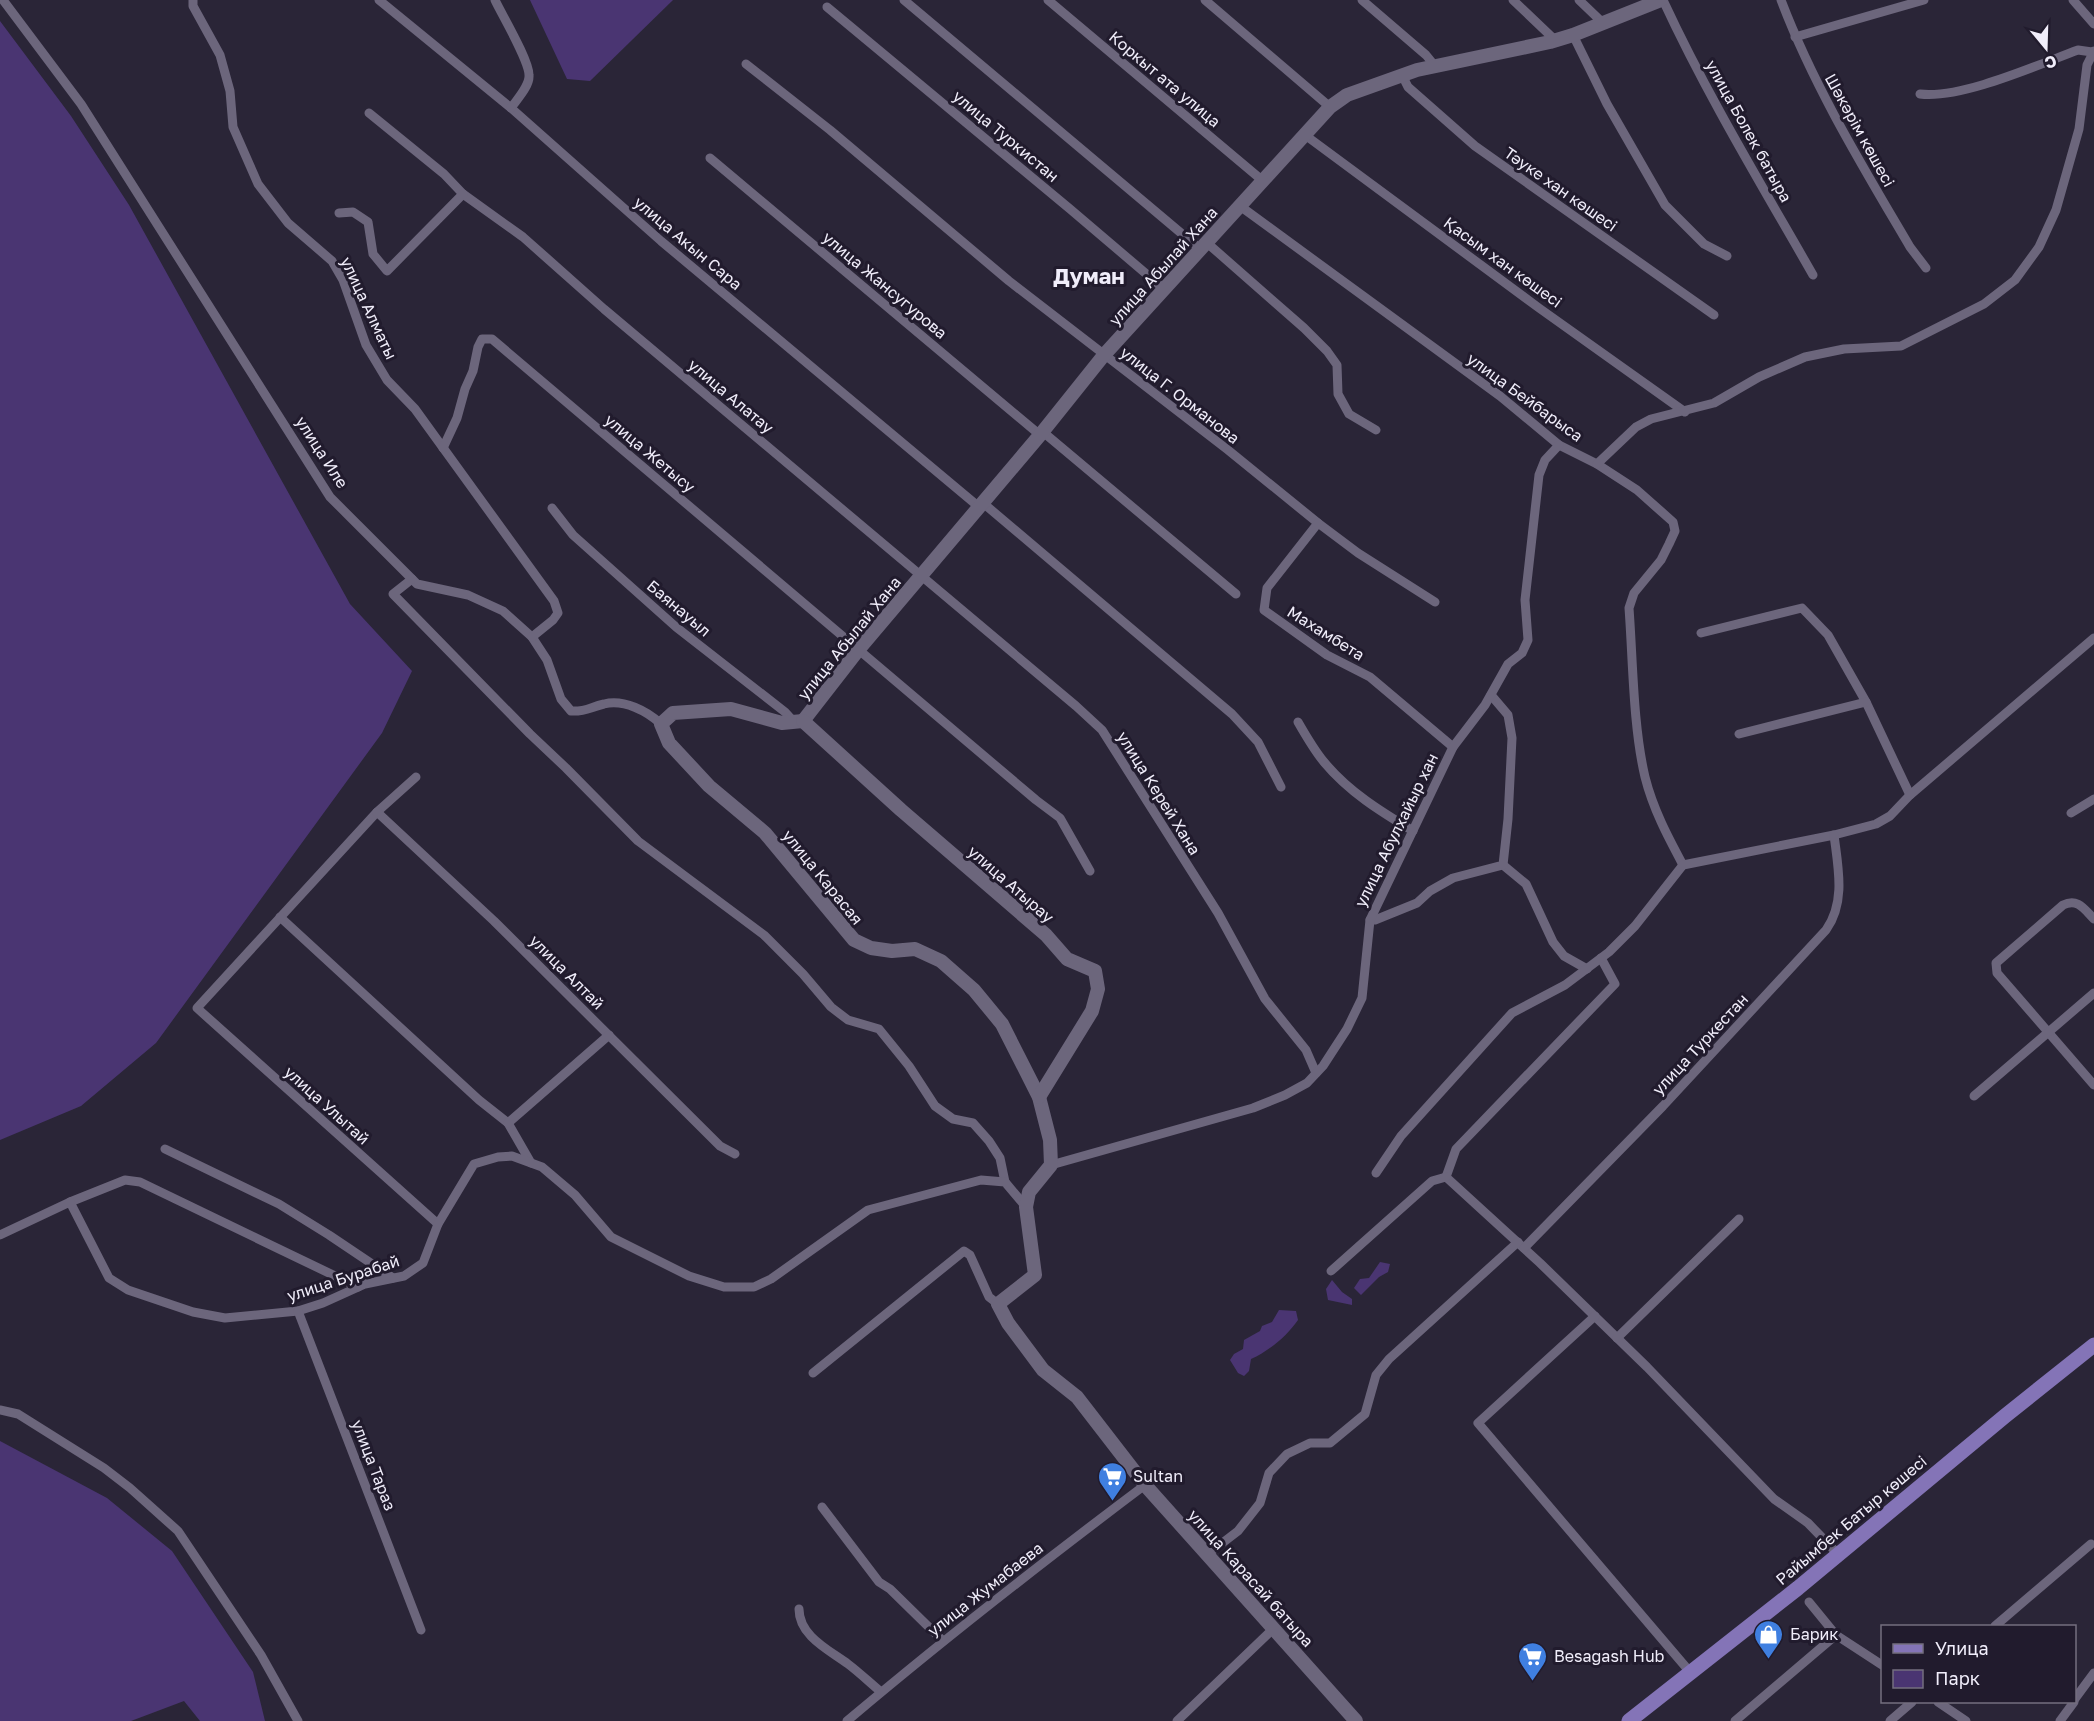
<svg xmlns="http://www.w3.org/2000/svg" width="2094" height="1721" font-family="'Golos Text',sans-serif">
	<rect width="100%" height="100%" fill="#2a2537"/>
	<g fill="#4a3572">
		<polygon points="530,0 673,0 590,81 567,79"/>
		<polygon points="0,21 71,116 129,205 350,604 412,671 382,733 156,1043 81,1106 0,1140"/>
		<polygon points="1380,1262 1390,1264 1388,1272 1379,1277 1361,1295 1354,1288 1360,1279 1369,1278"/>
		<polygon points="1332,1280 1342,1292 1352,1299 1352,1305 1328,1300 1326,1289"/>
		<path d="M1279 1310 1296 1311 1298 1320C1287 1336 1269 1351 1251 1359L1249 1371 1244 1376 1238 1373 1230 1360 1234 1354 1243 1349 1244 1340 1260 1331 1262 1326 1272 1322Z"/>
		<polygon points="0,1441 107,1498 172,1551 253,1672 265,1721 200,1721 184,1701 131,1721 0,1721"/>
	</g>
	<g fill="none" stroke-linecap="round" stroke-linejoin="round">
		<g stroke="#6c667c" stroke-width="9">
			<path d="M3 0 81 104 330 497 417 584 468 595 503 611 532 637 547 660 561 699 571 711C586 712 590 707 604 704 624 699 647 711 661 724"/>
			<polyline points="193,0 193,6 220,55 230,91 233,127 258,184 288,223 332,261 343,280 366,345 387,380 415,409 554,601 558,613 553,620 532,637"/>
			<polyline points="379,0 511,108 661,241 979,507"/>
			<path d="M495 0C502 15 529 60 529 75 530 86 517 99 511 108"/>
			<polyline points="904,0 1200,249"/>
			<polyline points="1048,0 1263,181"/>
			<polyline points="1205,0 1330,107"/>
			<polyline points="1362,0 1426,55 1435,66"/>
			<polyline points="1513,0 1555,40"/>
			<polyline points="1579,0 1603,23"/>
			<path d="M1663 0C1707 95 1761 184 1813 275"/>
			<path d="M1781 0C1814 87 1863 167 1910 247L1926 268"/>
			<polyline points="2073,0 2094,24"/>
			<polyline points="827,7 1070,209 1164,289"/>
			<polyline points="1573,35 1607,104 1665,205 1704,244 1727,256"/>
			<polyline points="1795,37 1924,0"/>
			<polyline points="746,64 830,130 1009,281 1228,450 1318,523 1358,553 1435,602"/>
			<polyline points="1402,75 1408,87 1475,146 1714,315"/>
			<path d="M1920 94C1962 99 2037 65 2078 50L2092 52"/>
			<polyline points="369,113 444,174 463,194 523,237 604,309 1076,706 1102,730 1218,913 1265,999 1306,1050 1316,1073"/>
			<polyline points="1305,135 1539,308 1685,412"/>
			<polyline points="710,158 1040,435"/>
			<path d="M1240 206 1500 396 1559 445 1597 464 1637 490 1673 522 1675 531 1669 544 1661 560 1634 593 1629 608C1633 662 1633 726 1645 777 1653 809 1668 837 1683 865"/>
			<polyline points="339,213 353,212 368,222 373,254 387,271 463,194"/>
			<polyline points="1206,242 1304,328 1327,351 1337,365 1338,394 1349,414 1376,430"/>
			<polyline points="1043,432 1236,594"/>
			<polyline points="443,448 457,418 465,389 473,371 478,347 482,339 492,339 1036,800 1060,818 1090,871"/>
			<polyline points="1597,464 1636,427 1651,419 1714,403 1759,377 1805,357 1844,349 1901,346 1984,304 2015,280 2039,247 2056,210 2079,129 2087,65 2094,51"/>
			<polyline points="983,503 1232,714 1258,742 1281,787"/>
			<polyline points="552,508 573,535 676,627 785,712 795,723"/>
			<polyline points="1318,523 1267,588 1264,610 1327,655 1370,677 1453,747"/>
			<polyline points="412,579 393,594 530,734 566,768 638,841 764,935 803,974 831,1007 848,1020 879,1029 909,1066 935,1106 953,1119 973,1123 989,1141 1000,1158 1005,1182"/>
			<polyline points="1701,633 1802,608 1828,635 1866,702 1910,795"/>
			<path d="M1298 722C1306 736 1314 750 1324 762 1349 792 1380 811 1413 831"/>
			<polyline points="1739,734 1866,702"/>
			<polyline points="416,777 377,812 197,1008 438,1224"/>
			<polyline points="377,812 494,921 720,1146 735,1154"/>
			<polyline points="2071,813 2094,799"/>
			<polyline points="1503,865 1526,884 1553,942 1564,956 1587,969"/>
			<polyline points="280,917 479,1100 508,1123 531,1163"/>
			<path d="M2094 919C2084 909 2078 898 2063 905L1996 963 1997 973 2094 1085"/>
			<polyline points="1370,920 1375,920 1417,903 1430,891 1453,878 1503,865 1508,819 1512,738 1508,715 1491,695"/>
			<polyline points="1601,958 1615,984 1456,1149 1446,1177 1540,1263 1647,1367 1774,1499 1808,1523 1838,1554"/>
			<polyline points="1974,1096 2094,993"/>
			<polyline points="508,1123 609,1035"/>
			<polyline points="165,1149 279,1204 329,1235 393,1278"/>
			<polyline points="1051,1165 1253,1108 1285,1095 1307,1083 1323,1066 1347,1029 1362,998 1370,920 1453,747 1485,705 1508,664 1522,653 1528,640 1525,600 1539,475 1545,460 1559,445"/>
			<polyline points="1376,1173 1401,1136 1512,1013 1565,985 1609,952 1635,926 1683,865 1834,835 1876,824 1890,816 1910,795 2094,638"/>
			<polyline points="70,1202 125,1180 140,1182 358,1287"/>
			<polyline points="0,1235 70,1202 109,1278 128,1290 193,1312 225,1318 298,1311 323,1303 365,1284 404,1276 423,1263 438,1224 474,1164 498,1157 512,1156 542,1167 575,1195 611,1237 689,1276 724,1287 754,1287 771,1279 868,1210 981,1180 1005,1182 1026,1207"/>
			<path d="M1524 1248 1663 1106 1826 930C1846 902 1838 867 1834 835"/>
			<polyline points="1331,1271 1432,1181 1446,1177"/>
			<polyline points="298,1311 421,1630"/>
			<polyline points="1595,1316 1478,1423 1690,1672"/>
			<polyline points="1617,1338 1739,1219"/>
			<polyline points="813,1373 964,1251 970,1255 989,1297 998,1304"/>
			<polyline points="0,1410 18,1414 104,1468 130,1488 178,1531 261,1655 298,1721"/>
			<polyline points="822,1507 879,1582 890,1589 943,1641"/>
			<polyline points="1208,1554 1238,1531 1260,1503 1269,1473 1287,1454 1310,1443 1330,1443 1365,1414 1376,1375 1389,1359 1518,1242"/>
			<polyline points="1809,1602 1836,1635 1882,1665"/>
			<path d="M799 1609C799 1636 829 1650 848 1664 860 1673 870 1683 881 1692"/>
			<polyline points="1995,1626 2091,1544"/>
			<polyline points="2074,1700 2094,1673"/>
			<polyline points="1938,1702 1966,1721"/>
			<path d="M847 1721C944 1639 1044 1561 1145 1485"/>
			<polyline points="1177,1721 1273,1629"/>
			<polyline points="1735,1721 1836,1635"/>
			<polyline points="1890,1721 1912,1702"/>
			<polyline points="2060,1721 2074,1702"/>
		</g>
		<g stroke="#6c667c" stroke-width="14">
			<polyline points="803,721 782,723 731,709 673,713 661,724 669,743 709,786 765,833 854,940 871,948 892,951 915,949 941,961 974,990 1002,1024 1039,1097 1050,1140 1051,1165 1029,1192 1026,1207 1035,1275 998,1304 1008,1323 1043,1370 1077,1397 1145,1485 1356,1721"/>
			<polyline points="803,721 859,649 1040,435 1104,355 1330,107 1347,95 1417,70 1550,42 1573,35 1661,0"/>
			<polyline points="803,721 901,810 1046,935 1067,959 1095,971 1098,989 1092,1011 1039,1097"/>
		</g>
		<polyline stroke="#8474b7" stroke-width="15" points="1629,1721 1798,1588 2005,1416 2094,1345"/>
	</g>
	<defs>
		<symbol id="supermarket-pin" viewBox="-11 -11 22 30"><path d="M0 17L-7.5 6A9.5 9.5 0 1 1 7.5 6Z" fill="#3f7fe0" stroke="#211b2d"/><path d="M-6-5.5h2.5l.6 2H6L4.5 2H-2.5L-4.4-4H-6ZM-1.5 3.2a1.3 1.3 0 1 0 .1 0ZM3 3.2a1.3 1.3 0 1 0 .1 0Z" fill="#fff"/></symbol>
		<symbol id="shop-pin" viewBox="-11 -11 22 30"><path d="M0 17L-7.5 6A9.5 9.5 0 1 1 7.5 6Z" fill="#3f7fe0" stroke="#211b2d"/><path d="M-5-2.5h2.3a2.7 3.5 0 0 1 5.4 0H5L5.5 6h-11ZM-1.5-2.5h3a1.5 2.3 0 0 0-3 0Z" fill="#fff"/></symbol>
	</defs>
	<g fill-rule="evenodd">
		<use href="#supermarket-pin" x="1096" y="1460" width="33" height="45"/>
		<use href="#shop-pin" x="1752" y="1618" width="33" height="45"/>
		<use href="#supermarket-pin" x="1516" y="1640" width="33" height="45"/>
	</g>
	<g text-anchor="middle" dominant-baseline="central" stroke-width="6" stroke-linejoin="round" paint-order="stroke">
		<g font-size="16" fill="#f0edfa" stroke="#211b2d">
			<text transform="translate(1165 79) rotate(40)">Коркыт ата улица</text>
			<text transform="translate(1860 130) rotate(61)">Шәкәрім көшесі</text>
			<text transform="translate(1749 131) rotate(61)">улица Болек батыра</text>
			<text transform="translate(1006 136) rotate(40)">улица Туркистан</text>
			<text transform="translate(1561 189) rotate(35)">Тәуке хан көшесі</text>
			<text transform="translate(688 243) rotate(40)">улица Акын Сара</text>
			<text transform="translate(1503 262) rotate(36)">Қасым хан көшесі</text>
			<text transform="translate(1163 266) rotate(-48)">улица Абылай Хана</text>
			<text transform="translate(885 285) rotate(40)">улица Жансугурова</text>
			<text transform="translate(369 308) rotate(65)">улица Алматы</text>
			<text transform="translate(1180 395) rotate(38)">улица Г. Орманова</text>
			<text transform="translate(731 396) rotate(40)">улица Алатау</text>
			<text transform="translate(1525 397) rotate(36)">улица Бейбарыса</text>
			<text transform="translate(322 452) rotate(57)">улица Иле</text>
			<text transform="translate(650 453) rotate(40)">улица Жетысу</text>
			<text transform="translate(679 608) rotate(40)">Баянауыл</text>
			<text transform="translate(1326 633) rotate(32)">Махамбета</text>
			<text transform="translate(849 638) rotate(-51)">улица Абылай Хана</text>
			<text transform="translate(1159 793) rotate(58)">улица Керей Хана</text>
			<text transform="translate(1396 830) rotate(-64)">улица Абулхайыр хан</text>
			<text transform="translate(823 877) rotate(51)">улица Карасая</text>
			<text transform="translate(1011 884) rotate(41)">улица Атырау</text>
			<text transform="translate(567 972) rotate(45)">улица Алтай</text>
			<text transform="translate(1700 1044) rotate(-47)">улица Туркестан</text>
			<text transform="translate(327 1105) rotate(42)">улица Улытай</text>
			<text transform="translate(343 1278) rotate(-18)">улица Бурабай</text>
			<text transform="translate(374 1465) rotate(69)">улица Тараз</text>
			<text transform="translate(1851 1520) rotate(-40)">Райымбек Батыр көшесі</text>
			<text transform="translate(1251 1578) rotate(48)">улица Карасай батыра</text>
			<text transform="translate(985 1589) rotate(-38)">улица Жумабаева</text>
		</g>
		<g font-size="16" fill="#f0edfa" stroke="#211b2d" text-anchor="start">
			<text x="1133" y="1476">Sultan</text>
			<text x="1790" y="1634">Барик</text>
			<text x="1554" y="1656">Besagash Hub</text>
		</g>
		<g font-size="22" font-weight="bold" fill="#f0edfa" stroke="#211b2d">
			<text x="1089" y="275">Думан</text>
		</g>
	</g>
	<rect x="1881" y="1625" width="195" height="78" fill="#211b2d" stroke="#746f7f" stroke-width="1.5"/>
	<rect x="1893" y="1644" width="30" height="9" fill="#8474b7" stroke="#746f7f" stroke-width="1.5"/>
	<text x="1935" y="1655" font-size="18" fill="#f0edfa">Улица</text>
	<rect x="1893" y="1670" width="30" height="18" fill="#4a3572" stroke="#746f7f" stroke-width="1.5"/>
	<text x="1935" y="1685" font-size="18" fill="#f0edfa">Парк</text>
	<g transform="translate(2046 48) rotate(161)" stroke="#211b2d" stroke-width="4.5" paint-order="stroke">
	<path d="M0-4.5L10 22L0 15L-10 22Z" fill="#f0edfa"/>
	<text y="-9" font-size="16" font-weight="bold" text-anchor="middle" fill="#f0edfa">С</text>
	</g>
</svg>
